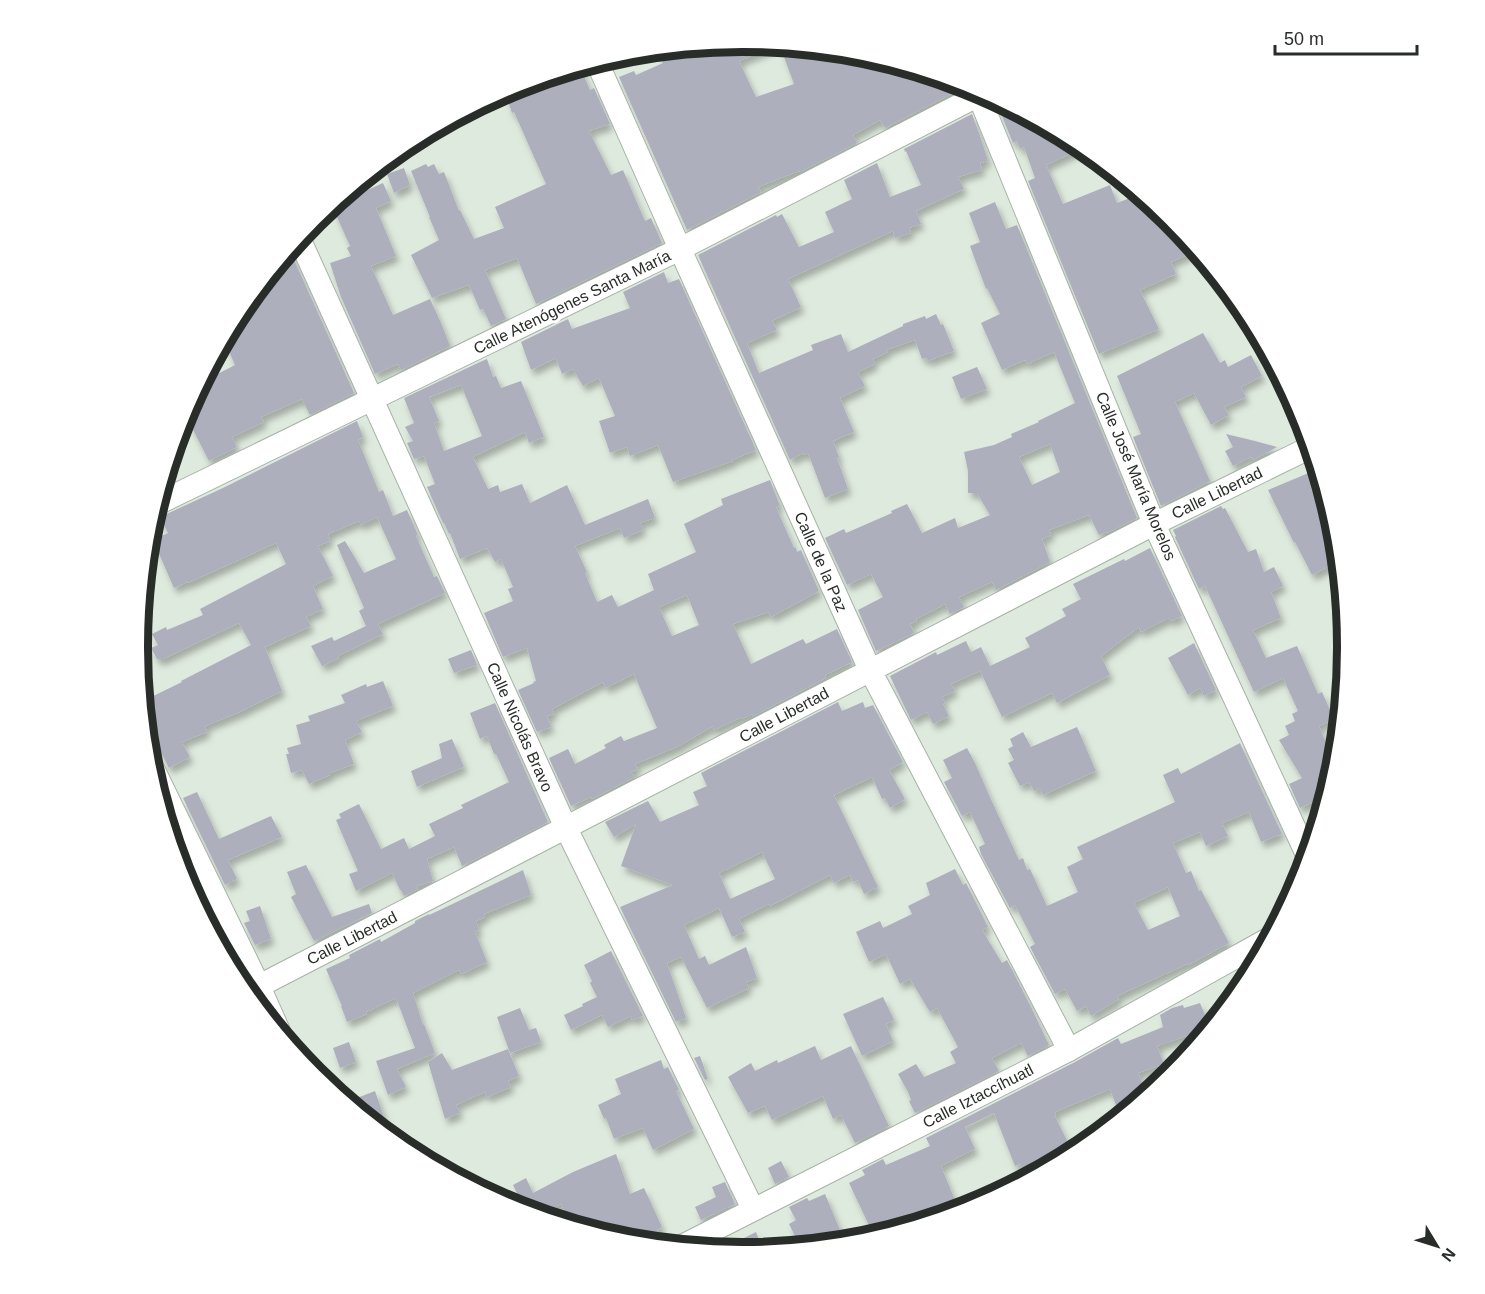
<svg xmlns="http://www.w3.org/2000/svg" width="1485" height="1294" font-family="Arial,sans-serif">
	<defs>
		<filter id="shadow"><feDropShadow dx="3.5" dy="6" stdDeviation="3" flood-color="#0004"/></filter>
	</defs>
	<rect width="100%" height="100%" fill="#dfeade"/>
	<g fill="#adafbd" fill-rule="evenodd" filter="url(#shadow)">
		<polygon points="743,42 778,45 739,61 756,97 794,84 780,46 861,54 959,83 961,89 885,128 880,120 853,135 857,143 800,172 799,171 758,187 761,192 687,230 619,77 634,71 636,75 663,63 657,50"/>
		<polygon points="580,67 590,90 594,88 610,124 589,131 611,175 623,170 645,221 651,218 662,243 536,304 517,258 485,270 506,319 491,326 483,309 480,310 469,285 432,298 411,255 439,240 429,217 430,217 411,171 426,164 428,167 434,164 439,174 444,172 459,211 460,210 474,239 504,228 495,207 546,184 514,112 512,113 505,92 511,88 535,81 537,86 566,73 565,72"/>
		<polygon points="995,99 1083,148 1046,165 1063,204 1110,185 1117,203 1140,194 1165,215 1178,243 1187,239 1196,251 1171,262 1176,274 1140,290 1159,329 1099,354 1028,181 1035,178 1024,147 1020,149 1017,141 1013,143"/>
		<polygon points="972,114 980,136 988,161 980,163 982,170 958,177 964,189 916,211 921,224 909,228 911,233 895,238 893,231 788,279 801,307 772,321 777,330 747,343 759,373 813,350 811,345 841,334 848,352 903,326 903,324 925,316 926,319 936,314 941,325 943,324 954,351 928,361 927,358 922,359 915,340 886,350 888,352 873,359 875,364 858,372 865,386 840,398 854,432 833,441 839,457 837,458 848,489 825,498 808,453 804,455 803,453 790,460 698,255 776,215 777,217 782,214 799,247 834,232 825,212 852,199 844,180 877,163 890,197 921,185 906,151 905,152 904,149"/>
		<polygon points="404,168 410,185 394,193 387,174"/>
		<polygon points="383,183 391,201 376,208 396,256 371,266 393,315 430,299 441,323 450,346 401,370 398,364 375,374 341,297 330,263 351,256 347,248 350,246 332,206"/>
		<path d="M995 202 1006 229 1017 225 1137 518 1107 533 1106 532 1099 535 1089 515 1049 530 1051 535 1042 539 1050 562 996 590 992 582 959 597 964 607 950 614 945 604 916 619 917 621 910 624 914 633 876 651 858 610 883 597 871 574 847 585 825 538 844 529 846 533 892 513 891 511 907 504 922 533 955 518 958 528 990 515 977 493H968V471L964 452 994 445 1012 437 1011 434 1039 422 1038 421 1075 403 1054 352 1027 364 1025 360 1002 370 981 323 1000 314 987 288 986 289 970 246 980 242 969 213ZM1050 444 1060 472 1032 485 1019 457Z"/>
		<polygon points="291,253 354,393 310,415 302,399 261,417 264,422 232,437 237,447 209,461 185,414 202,382 235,365 224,340 227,334 242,328 237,316 240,311 285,256"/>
		<polygon points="664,272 668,283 679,279 756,450 732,460 733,461 673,482 658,445 630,456 627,447 610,453 599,421 615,416 599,378 583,386 573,369 562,374 556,358 531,370 521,342 568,319 572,329 630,308 623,292"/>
		<polygon points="1203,333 1220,363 1225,360 1228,367 1251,355 1262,376 1241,387 1246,397 1224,407 1229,415 1211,425 1194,393 1175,402 1210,481 1161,506 1133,437 1141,434 1117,376"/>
		<path d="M487 359 493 377 496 376 501 388 521 381 544 437 529 443 525 432 473 457 488 489 498 485 500 492 522 484 530 503 567 485 585 525 648 499 655 518 640 523 643 530 624 538 620 528 575 546 587 572 585 573 597 602 612 595 618 607 654 590 648 574 696 552 684 524 723 505 721 499 770 480 780 506 776 507 794 548H796L797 552 801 550 819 591 771 617 769 612 733 624 751 664 803 639 806 644 837 629 852 662 825 675 826 678 753 716 752 714 742 719V717L714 730 713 726 677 747 635 764 638 769 631 772 634 777 592 799 591 797 571 806 549 758 568 749 575 764 606 748 604 745 621 736 624 741 657 728 634 674 606 688 603 682 552 709 554 714 547 716 551 727 537 732 518 690 534 683 533 682 536 681 527 648 503 657 484 613 513 601 508 589 513 587 501 559 495 562 487 548 460 559 450 533 449 534 444 523H443L427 487 435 484 424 456 414 459 407 443 413 441 405 427 414 423 404 398 480 362ZM461 385 482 436 444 451 434 423 439 421 429 397ZM687 595 699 625 672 636 659 607Z"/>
		<polygon points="977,367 987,389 961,399 952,377"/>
		<polygon points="357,421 363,437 358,440 379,492 383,490 393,516 407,510 418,535 416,536 434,577 437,576 445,593 378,624 383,634 338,656 339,658 322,666 311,646 332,637 334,641 366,626 359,611 364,608 337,545 345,541 364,573 396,559 377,517 361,525 359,521 328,534 330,541 318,546 333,576 313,586 323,609 306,617 311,626 265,647 282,691 240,712 205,726 207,732 182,742 190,757 169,768 145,720 143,701 182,682 181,681 251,645 239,623 163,659 157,659 151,648 158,645 152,634 166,627 167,630 203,615 200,609 286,564 276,543 188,583 187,582 174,588 153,540 168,533 160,517 225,487"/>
		<polygon points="1226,434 1255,441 1277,447 1253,460 1251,457 1233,466 1225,451 1233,447"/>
		<polygon points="1318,469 1335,528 1327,531 1338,555 1339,561 1312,575 1295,542 1294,543 1268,490"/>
		<polygon points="1221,506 1223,509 1225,508 1248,552 1256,549 1264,572 1274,567 1283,586 1271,592 1281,618 1253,630 1266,658 1297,646 1318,694 1322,692 1334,719 1319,726 1336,766 1320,817 1313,802 1300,808 1289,784 1302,778 1279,740 1289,735 1285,726 1295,721 1292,714 1298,711 1283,678 1254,692 1205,586 1199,589 1175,537 1176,536 1173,530"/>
		<polygon points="1150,548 1182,616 1171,621 1169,618 1141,632 1139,627 1101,656 1110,675 1057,703 1052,693 1002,717 980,671 951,684 955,691 942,697 945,703 943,704 949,716 933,724 927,712 911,720 890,676 936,652 937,655 966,641 971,652 981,647 990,666 1030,647 1025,638 1066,616 1062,609 1081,599 1073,584 1124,559 1125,561"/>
		<polygon points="1194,643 1216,690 1204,696 1200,688 1188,695 1168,658"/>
		<polygon points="471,650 477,665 454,673 448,659"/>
		<polygon points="383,681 393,706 356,721 362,732 345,740 354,764 330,773 330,775 309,784 302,770 291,773 286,754 289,754 287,748 301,744 296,725 310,721 308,716 345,703 341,695 366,684 367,687"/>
		<path d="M838 702 842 711 863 702 865 708 873 705 903 762 889 770 905 799 890 808 885 798 882 799 872 777 834 795 878 887 864 894 858 880 853 882 850 875 834 883 830 875 770 906 769 904 739 919 745 932 732 937 719 908 684 925 699 959 705 956 709 965 746 947 757 978 746 982 749 988 707 1008 681 957 667 963 686 1018 676 1022 620 907 673 885 621 866 636 824 614 837 605 822 648 801 660 822 699 805 693 792 707 786 701 773ZM762 852 775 879 730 899 719 873Z"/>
		<polygon points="495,703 548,822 462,866 454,847 427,859 433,881 417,886 418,889 404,896 401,890 400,890 392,873 356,891 349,874 358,871 336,820 341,818 339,814 359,804 381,849 404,838 409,849 435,836 429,824 463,808 461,805 509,782 496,754 494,754 487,736 480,739 470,713"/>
		<polygon points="1077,727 1096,771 1043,795 1040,788 1034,791 1029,782 1020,786 1008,763 1014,760 1008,749 1013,746 1010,739 1023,732 1031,747"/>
		<polygon points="452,739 464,767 417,787 411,771 442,758 439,744"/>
		<path d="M1240 743 1282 834 1261 842 1249 812 1222 823 1228 836 1206 846 1200 832 1173 843 1186 873 1191 871 1199 891 1201 890 1229 943 1188 965 1187 964 1117 996 1119 999 1091 1016 1086 1006 1077 1011 1065 989 1055 994 1030 947 1035 944 1015 905 1010 908 981 854 979 847 985 844 970 812 962 816 944 782 952 778 943 760 967 748 975 763 989 795 1019 860 1023 858 1027 870 1030 869 1047 906 1078 892 1067 867 1083 859 1077 847 1175 802 1163 775 1178 768 1181 774ZM1168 887 1180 916 1148 930 1134 903Z"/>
		<polygon points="197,792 219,839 271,816 282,837 228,860 237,879 225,885 183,798"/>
		<polygon points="172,841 173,841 200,896 194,899 183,878"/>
		<polygon points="306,865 332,917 369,904 372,913 314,941 291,897 296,894 287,872"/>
		<polygon points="955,869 963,885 966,883 988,927 982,930 1002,963 1007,960 1030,1005 1049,1045 1028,1056 1021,1043 992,1058 999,1071 915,1113 909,1101 911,1100 908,1092 898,1074 916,1064 924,1077 956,1063 950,1052 958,1047 937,1008 930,1012 910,979 900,984 886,954 869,962 856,932 880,921 883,928 912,914 908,906 930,895 926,883"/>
		<polygon points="523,870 531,895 484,914 485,917 476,921 479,930 475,931 487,962 461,974 459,970 413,993 423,1025 424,1024 435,1053 397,1069 406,1087 388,1095 376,1061 415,1048 396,998 366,1012 367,1014 347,1022 341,1006 342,1006 326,969 350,958 349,955 380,939 381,942 415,923 415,921 429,914 429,915 442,909"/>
		<polygon points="260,906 271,939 255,945 244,923 250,921 246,911"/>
		<polygon points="611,951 643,1016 632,1020 631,1016 608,1027 602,1015 571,1030 564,1015 583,1006 582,1004 597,997 590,983 592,981 584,965"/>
		<polygon points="883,997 894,1020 886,1024 893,1041 862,1056 843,1014"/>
		<polygon points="1200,1003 1210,1027 1198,1040 1195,1033 1157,1046 1164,1064 1138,1073 1147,1094 1120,1116 1110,1089 1055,1112 1056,1115 1055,1116 1073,1153 1027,1178 1020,1164 1015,1166 994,1113 965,1127 975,1149 941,1166 959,1210 874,1236 849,1183 865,1175 862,1170 883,1159 886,1165 930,1146 926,1138 1075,1062 1118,1038 1121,1044 1163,1027 1160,1015 1172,1008 1183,1005 1184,1008"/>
		<polygon points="520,1008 529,1030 536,1028 541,1042 510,1053 497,1017"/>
		<polygon points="349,1042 356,1062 340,1068 333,1048"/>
		<polygon points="815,1046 821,1060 851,1046 889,1126 855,1143 841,1115 833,1119 823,1096 772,1120 765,1106 748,1113 728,1077 751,1063 755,1071 777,1060 778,1063"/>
		<polygon points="508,1049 519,1076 508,1081 511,1087 487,1097 485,1092 456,1105 460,1113 445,1119 428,1062 442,1053 452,1070"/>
		<polygon points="700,1056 708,1079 705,1080 694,1058"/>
		<polygon points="661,1060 664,1069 668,1067 679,1090 676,1091 694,1129 653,1150 643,1128 614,1139 606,1118 604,1119 598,1105 621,1094 615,1079"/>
		<polygon points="375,1091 385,1120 374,1123 363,1114 357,1098"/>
		<polygon points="616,1154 630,1194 644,1188 662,1227 657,1230 663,1244 624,1240 571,1224 561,1204 540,1215 525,1210 513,1185 526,1178 533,1193 573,1172"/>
		<polygon points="781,1161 789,1177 775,1184 768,1168"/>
		<polygon points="725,1182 735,1204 701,1220 695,1207 716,1197 712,1187"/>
		<polygon points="825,1194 845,1242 800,1246 789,1224 796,1220 789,1207 807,1198 809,1201"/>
		<polygon points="756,1232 763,1250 742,1252 720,1250"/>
	</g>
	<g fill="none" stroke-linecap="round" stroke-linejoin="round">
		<defs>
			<g id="street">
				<polyline points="597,62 680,249 870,670 1069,1050"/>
				<polyline points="976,89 1154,524 1308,857"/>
				<polyline points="299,238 566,828 753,1209"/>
				<polyline points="157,504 680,249 983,93"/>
				<polyline points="148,758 259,986 279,1031"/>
				<polyline points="259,986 1154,524 1311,447"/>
				<polyline points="682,1246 1069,1050 1270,938"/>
			</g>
		</defs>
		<use href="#street" stroke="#a7b2a6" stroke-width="24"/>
		<use href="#street" stroke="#fff" stroke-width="22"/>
	</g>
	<g text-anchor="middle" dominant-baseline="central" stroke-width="6" stroke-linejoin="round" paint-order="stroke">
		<g font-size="16" fill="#292d29" stroke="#fff">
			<text transform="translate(572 302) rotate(-26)">Calle Atenógenes Santa María</text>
			<text transform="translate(1136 476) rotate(67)">Calle José María Morelos</text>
			<text transform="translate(1217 493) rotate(-26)">Calle Libertad</text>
			<text transform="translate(821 562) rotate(66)">Calle de la Paz</text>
			<text transform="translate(784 715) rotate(-28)">Calle Libertad</text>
			<text transform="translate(520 727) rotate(66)">Calle Nicolás Bravo</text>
			<text transform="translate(352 938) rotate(-27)">Calle Libertad</text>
			<text transform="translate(978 1096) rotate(-27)">Calle Iztaccíhuatl</text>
		</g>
	</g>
	<path d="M0 0H1485V1294H0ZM742 52H743A594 594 0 0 1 1337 646V648A594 594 0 0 1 743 1242H742A594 594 0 0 1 148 648V646A594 594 0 0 1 742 52Z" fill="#fff" fill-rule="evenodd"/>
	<path fill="none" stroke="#292d29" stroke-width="8" d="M742 52H743A594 594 0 0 1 1337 646V648A594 594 0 0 1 743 1242H742A594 594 0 0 1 148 648V646A594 594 0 0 1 742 52Z"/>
	<g transform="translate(1437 1246) rotate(128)" stroke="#ffffff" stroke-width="4.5" paint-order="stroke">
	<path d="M0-4.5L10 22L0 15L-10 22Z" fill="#292d29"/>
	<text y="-9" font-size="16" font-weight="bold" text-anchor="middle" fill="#292d29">N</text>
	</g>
	<path d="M1275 45v9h142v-9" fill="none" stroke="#292d29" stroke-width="3"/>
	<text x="1284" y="45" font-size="18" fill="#292d29" stroke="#ffffff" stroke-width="4.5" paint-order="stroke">50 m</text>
</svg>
